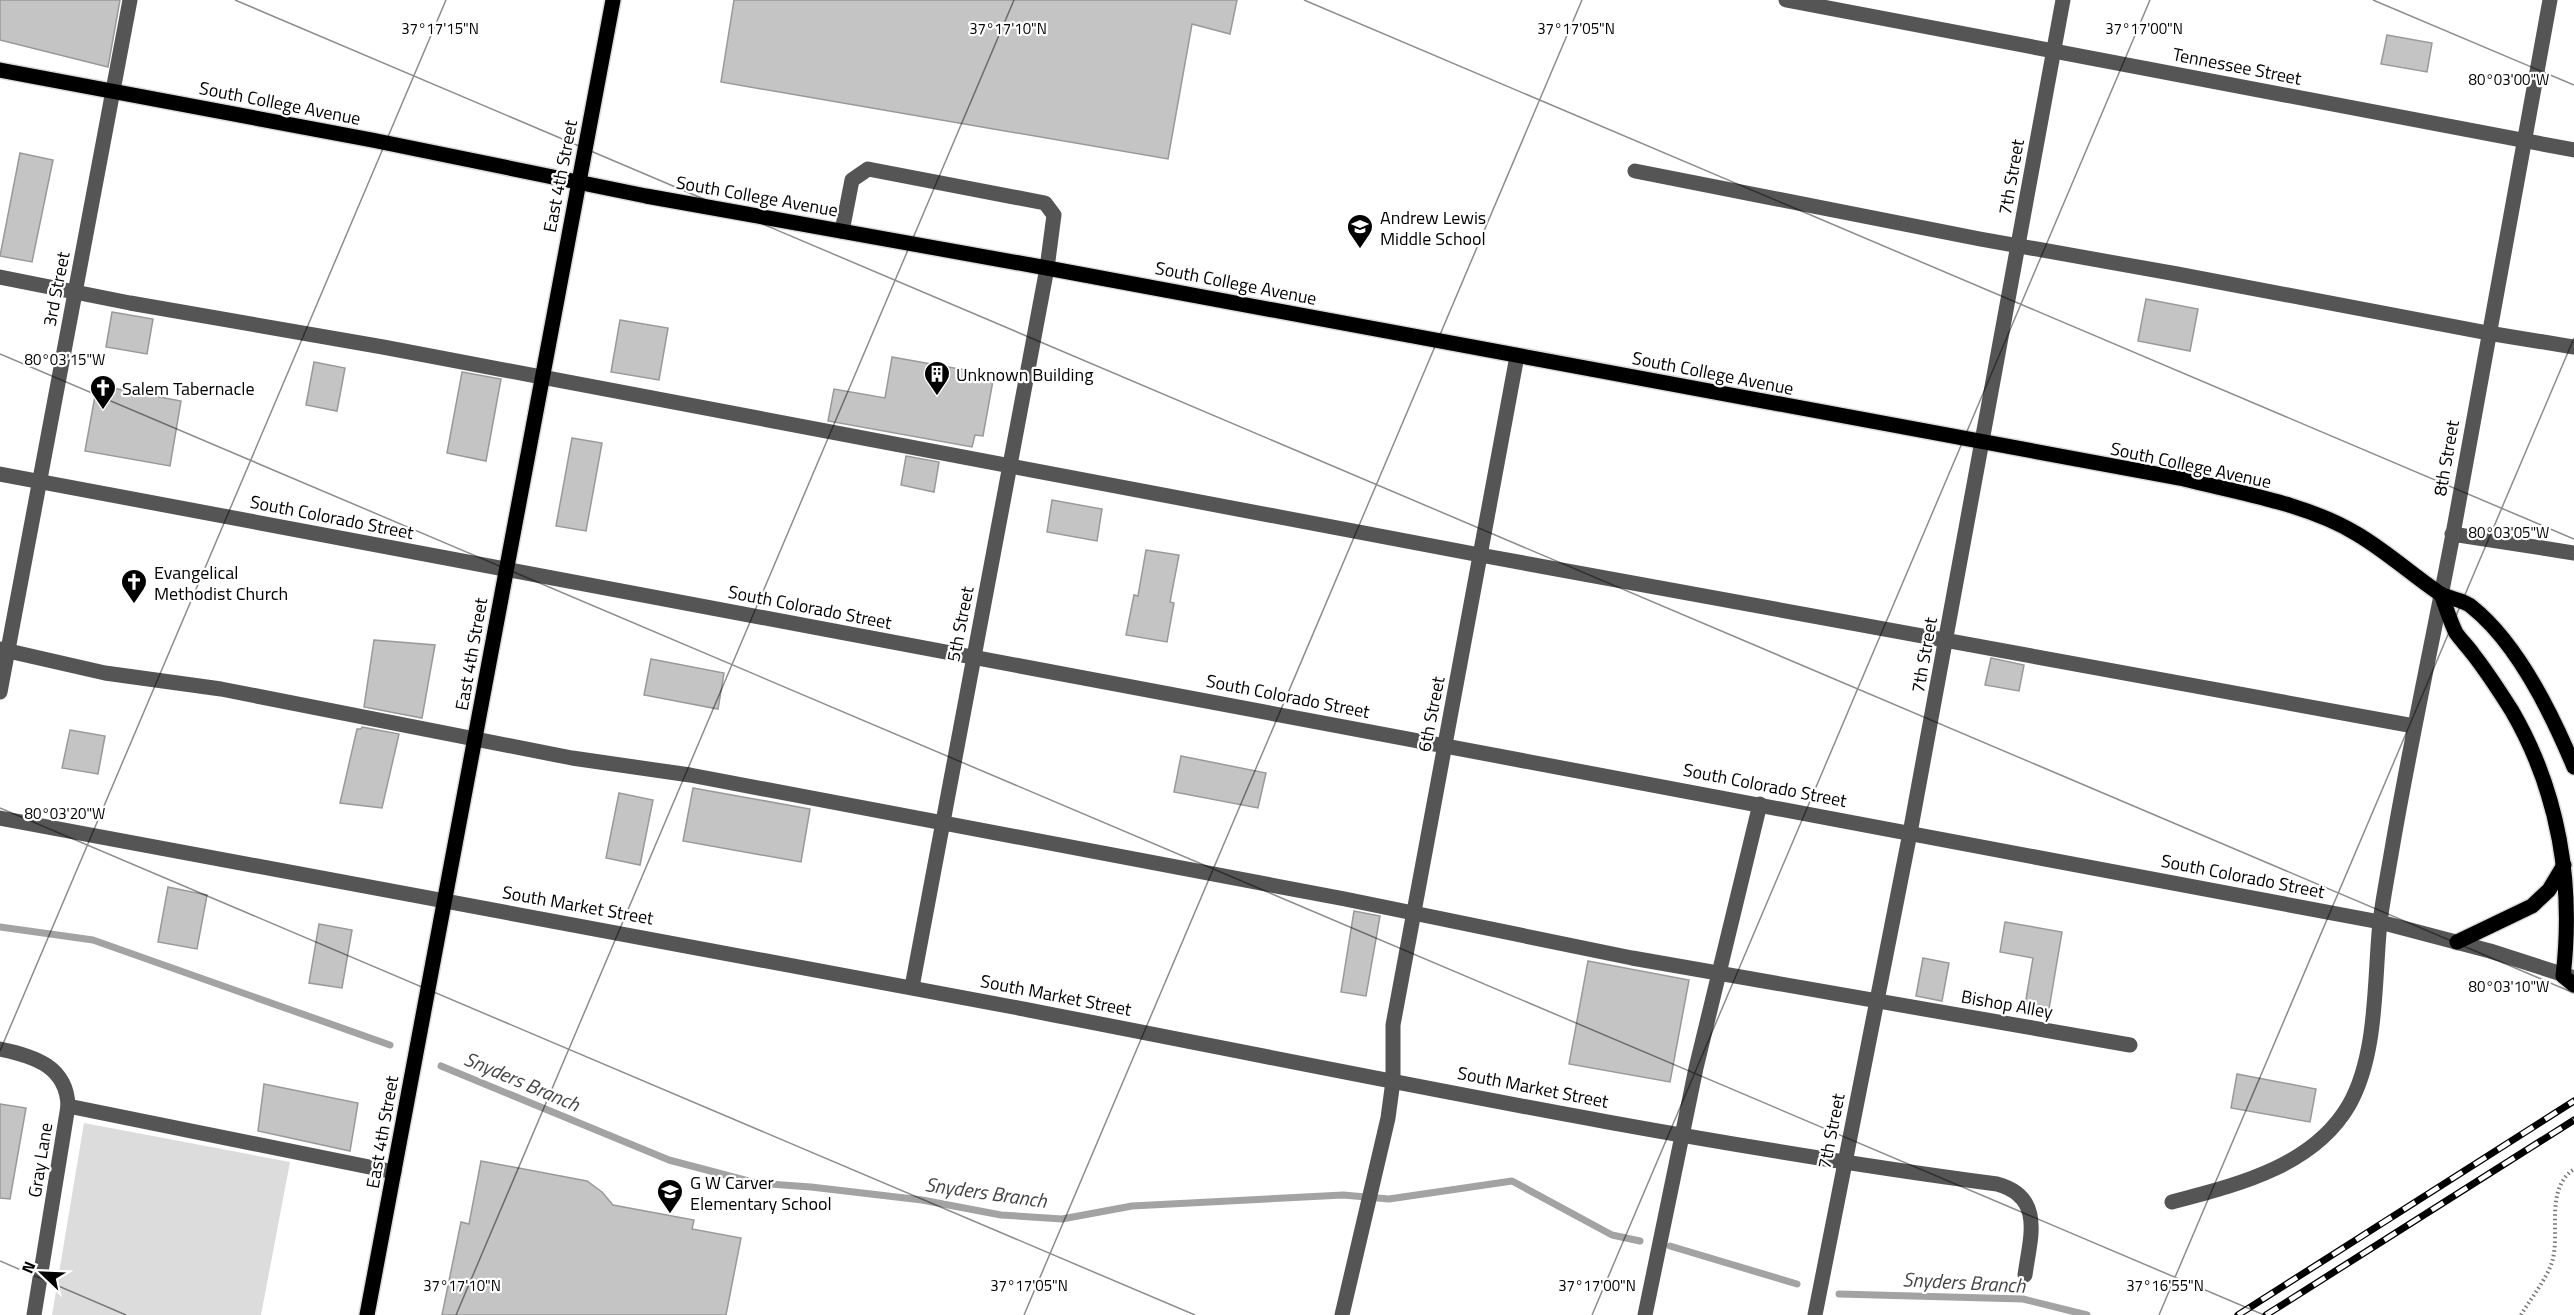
<svg xmlns="http://www.w3.org/2000/svg" width="2574" height="1315" font-family="'Titillium Web',sans-serif">
	<rect width="100%" height="100%" fill="#fff"/>
	<polygon fill="#dcdcdc" points="84,1123 290,1162 261,1315 52,1315"/>
	<g fill="none" stroke-linecap="round" stroke-linejoin="round">
		<g stroke="#a3a3a3" stroke-width="7">
			<polyline points="0,927 93,940 390,1045"/>
			<polyline points="441,1066 669,1160 756,1183 811,1187 922,1200 1001,1215 1062,1219 1132,1206 1343,1195 1389,1199 1512,1181 1612,1235 1640,1241"/>
			<polyline points="1670,1246 1797,1284"/>
			<polyline points="1839,1294 2023,1299 2087,1315"/>
		</g>
	</g>
	<g fill="#c4c4c4" stroke="#999" stroke-width="1.5">
		<polygon points="0,0 120,0 108,67 0,40"/>
		<polygon points="734,0 1237,0 1230,34 1192,24 1168,159 721,82"/>
		<polygon points="2387,35 2432,43 2427,72 2381,64"/>
		<polygon points="20,153 53,160 32,262 0,256"/>
		<polygon points="2146,299 2198,309 2190,351 2138,341"/>
		<polygon points="112,312 153,319 147,354 106,347"/>
		<polygon points="620,320 668,328 659,380 611,372"/>
		<polygon points="892,357 994,375 983,436 975,435 972,447 828,421 834,389 885,398"/>
		<polygon points="314,362 345,368 337,411 306,405"/>
		<polygon points="462,372 501,379 486,461 447,453"/>
		<polygon points="97,385 181,401 170,466 85,451"/>
		<polygon points="572,438 602,443 586,531 556,526"/>
		<polygon points="906,456 939,462 934,492 901,485"/>
		<polygon points="1052,500 1102,509 1097,541 1047,532"/>
		<polygon points="1146,550 1179,555 1170,602 1174,603 1167,642 1126,635 1134,595 1138,596"/>
		<polygon points="374,640 435,645 422,718 364,707"/>
		<polygon points="1991,658 2024,665 2019,691 1985,685"/>
		<polygon points="651,659 724,673 718,709 644,695"/>
		<polygon points="362,727 399,734 382,808 340,803 357,729 361,729"/>
		<polygon points="70,730 105,736 98,774 62,768"/>
		<polygon points="1181,756 1266,773 1258,808 1174,792"/>
		<polygon points="693,788 810,809 801,862 683,841"/>
		<polygon points="619,793 653,800 640,865 606,858"/>
		<polygon points="168,887 207,895 197,949 158,942"/>
		<polygon points="1354,911 1380,916 1366,996 1341,992"/>
		<polygon points="2005,922 2062,932 2049,1009 2025,1005 2033,958 2000,952"/>
		<polygon points="319,924 352,930 342,988 309,983"/>
		<polygon points="1923,958 1949,963 1942,1001 1916,996"/>
		<polygon points="1588,961 1689,980 1670,1082 1569,1064"/>
		<polygon points="2237,1074 2316,1089 2310,1122 2231,1108"/>
		<polygon points="264,1084 358,1103 350,1151 258,1131"/>
		<polygon points="0,1104 26,1108 10,1199 0,1198"/>
		<polygon points="481,1161 587,1181 602,1192 613,1205 694,1220 692,1229 741,1238 726,1315 442,1315 461,1222 469,1224"/>
	</g>
	<g fill="none" stroke-linecap="round" stroke-linejoin="round">
		<defs>
			<g id="major">
				<path d="M0 70 372 140 646 196 1047 268 2184 479C2240 493 2308 504 2357 534 2386 551 2411 574 2439 593 2448 599 2463 599 2472 607 2517 643 2552 714 2574 767"/>
				<path d="M2441 594C2446 607 2450 621 2456 633 2461 640 2468 647 2473 654 2487 672 2500 692 2512 711 2559 792 2574 884 2563 976L2574 985"/>
				<polyline points="2457,942 2532,906 2549,890 2564,865"/>
				<polyline points="367,1315 613,0"/>
			</g>
		</defs>
		<use href="#major" stroke="#dbdbdb" stroke-width="18"/>
		<path stroke="#777" stroke-width="4" stroke-dasharray="1.5 3" stroke-linecap="butt" d="M2521 1315C2531 1298 2546 1280 2552 1262 2561 1233 2544 1190 2574 1169"/>
		<g stroke="#555" stroke-width="15">
			<polyline points="1786,0 2574,150"/>
			<polyline points="1635,171 1980,239 2177,274 2488,333 2574,347"/>
			<polyline points="842,231 852,180 868,169 1045,203 1054,215 1047,268 912,987"/>
			<polyline points="0,277 130,303 383,347 1480,555 2414,726"/>
			<polyline points="0,474 2380,922 2490,951 2574,978"/>
			<polyline points="2452,534 2574,553"/>
			<polyline points="0,649 105,673 221,689 572,758 690,775 1345,899 1632,958 2130,1045"/>
			<polyline points="0,692 130,0"/>
			<path d="M0 818C338 880 676 941 1013 1007 1340 1070 1666 1140 1997 1184 2045 1197 2030 1238 2025 1275"/>
			<path d="M0 1049C35 1056 67 1067 68 1106L34 1315"/>
			<polyline points="68,1106 394,1172"/>
			<path d="M2172 1202C2236 1185 2313 1167 2349 1105 2378 1054 2374 980 2380 922 2383 898 2388 873 2392 849 2410 744 2433 639 2453 534 2486 356 2517 178 2550 0"/>
			<polyline points="1342,1315 1388,1118 1393,1081 1393,1025 1517,356"/>
			<polyline points="1645,1315 1696,1068 1760,804"/>
			<polyline points="1815,1315 1910,833 2063,0"/>
		</g>
		<use href="#major" stroke="#000" stroke-width="15"/>
		<defs>
			<g id="rail">
				<polyline points="2238,1315 2574,1101"/>
				<polyline points="2266,1315 2574,1120"/>
			</g>
		</defs>
		<use href="#rail" stroke="#000" stroke-width="7"/>
		<use href="#rail" stroke="#fff" stroke-width="4.5" stroke-dasharray="14" stroke-linecap="butt"/>
	</g>
	<path fill="none" stroke="#000" stroke-width="1.5" stroke-opacity="0.45" d="M235 0 2574 993M1304 0 2574 539M2373 0 2574 85M0 354 2264 1315M0 808 1195 1315M0 1051 446 0M0 1261 126 1315M456 1315 1014 0M1024 1315 1582 0M1592 1315 2150 0M2159 1315 2574 338"/>
	<defs>
		<symbol id="school-pin" viewBox="-11 -11 22 30"><path d="M0 17L-7.5 6A9.5 9.5 0 1 1 7.5 6Z" fill="#000" stroke="#fff"/><path d="M0-5L7-2L0 1L-7-2ZM-4 1L0 2.5L4 1V4Q0 6-4 4Z" fill="#fff"/></symbol>
		<symbol id="building-pin" viewBox="-11 -11 22 30"><path d="M0 17L-7.5 6A9.5 9.5 0 1 1 7.5 6Z" fill="#000" stroke="#fff"/><path d="M-4-6H4V6H1V3H-1V6H-4ZM-2.5-4.3h1.7v1.8h-1.7ZM.8-4.3h1.7v1.8H.8ZM-2.5-1h1.7V.8h-1.7ZM.8-1h1.7V.8H.8Z" fill="#fff"/></symbol>
		<symbol id="church-pin" viewBox="-11 -11 22 30"><path d="M0 17L-7.5 6A9.5 9.5 0 1 1 7.5 6Z" fill="#000" stroke="#fff"/><path d="M-1.2-6h2.4v3.5h3.3v2.4h-3.3V6h-2.4V-.1h-3.3v-2.4h3.3Z" fill="#fff"/></symbol>
	</defs>
	<g fill-rule="evenodd">
		<use href="#school-pin" x="1345" y="212" width="30" height="40"/>
		<use href="#building-pin" x="922" y="359" width="30" height="40"/>
		<use href="#church-pin" x="88" y="373" width="30" height="40"/>
		<use href="#church-pin" x="119" y="567" width="30" height="40"/>
		<use href="#school-pin" x="655" y="1177" width="30" height="40"/>
	</g>
	<g text-anchor="middle" dominant-baseline="central" stroke-width="4.5" stroke-linejoin="round" paint-order="stroke">
		<g font-size="18" fill="#000" stroke="#fff">
			<text transform="translate(2237 66) rotate(11)">Tennessee Street</text>
			<text transform="translate(280 103) rotate(11)">South College Avenue</text>
			<text transform="translate(560 176) rotate(-79)">East 4th Street</text>
			<text transform="translate(2011 177) rotate(-80)">7th Street</text>
			<text transform="translate(757 196) rotate(10)">South College Avenue</text>
			<text transform="translate(1236 283) rotate(11)">South College Avenue</text>
			<text transform="translate(56 289) rotate(-79)">3rd Street</text>
			<text transform="translate(1713 373) rotate(11)">South College Avenue</text>
			<text transform="translate(2446 458) rotate(-80)">8th Street</text>
			<text transform="translate(2191 465) rotate(12)">South College Avenue</text>
			<text transform="translate(332 517) rotate(11)">South Colorado Street</text>
			<text transform="translate(810 607) rotate(11)">South Colorado Street</text>
			<text transform="translate(960 624) rotate(-79)">5th Street</text>
			<text transform="translate(471 654) rotate(-80)">East 4th Street</text>
			<text transform="translate(1924 655) rotate(-80)">7th Street</text>
			<text transform="translate(1288 696) rotate(11)">South Colorado Street</text>
			<text transform="translate(1431 714) rotate(-79)">6th Street</text>
			<text transform="translate(1765 785) rotate(11)">South Colorado Street</text>
			<text transform="translate(2243 876) rotate(11)">South Colorado Street</text>
			<text transform="translate(578 905) rotate(10)">South Market Street</text>
			<text transform="translate(1056 995) rotate(11)">South Market Street</text>
			<text transform="translate(2007 1004) rotate(10)">Bishop Alley</text>
			<text transform="translate(1533 1087) rotate(11)">South Market Street</text>
			<text transform="translate(1831 1131) rotate(-79)">7th Street</text>
			<text transform="translate(382 1132) rotate(-80)">East 4th Street</text>
			<text transform="translate(40 1160) rotate(-81)">Gray Lane</text>
		</g>
		<g font-size="18" fill="#000" stroke="#fff" text-anchor="start">
			<text x="1380" y="217">Andrew Lewis<tspan x="1380" dy="21">Middle School</tspan></text>
			<text x="956" y="374">Unknown Building</text>
			<text x="122" y="388">Salem Tabernacle</text>
			<text x="154" y="572">Evangelical<tspan x="154" dy="21">Methodist Church</tspan></text>
			<text x="690" y="1182">G W Carver<tspan x="690" dy="21">Elementary School</tspan></text>
		</g>
		<g font-size="20" font-style="italic" fill="#444" stroke="#fff">
			<text transform="translate(522 1081) rotate(23)">Snyders Branch</text>
			<text transform="translate(986 1192) rotate(8)">Snyders Branch</text>
			<text transform="translate(1964 1282) rotate(3)">Snyders Branch</text>
		</g>
	</g>
	<g font-size="15" text-anchor="middle" fill="#000" stroke="#fff" stroke-width="4.5" stroke-linejoin="round" paint-order="stroke">
		<text x="1008" y="34">37°17'10"N</text>
		<text x="1576" y="34">37°17'05"N</text>
		<text x="2144" y="34">37°17'00"N</text>
		<text x="440" y="34">37°17'15"N</text>
		<text x="2509" y="85">80°03'00"W</text>
		<text x="65" y="365">80°03'15"W</text>
		<text x="2509" y="538">80°03'05"W</text>
		<text x="65" y="819">80°03'20"W</text>
		<text x="2509" y="992">80°03'10"W</text>
		<text x="462" y="1291">37°17'10"N</text>
		<text x="1029" y="1291">37°17'05"N</text>
		<text x="1597" y="1291">37°17'00"N</text>
		<text x="2165" y="1291">37°16'55"N</text>
	</g>
	<g transform="translate(42 1273) rotate(293)" stroke="#ffffff" stroke-width="4.5" paint-order="stroke">
	<path d="M0-4.5L10 22L0 15L-10 22Z" fill="#000000"/>
	<text y="-9" font-size="16" font-weight="bold" text-anchor="middle" fill="#000000">N</text>
	</g>
</svg>
